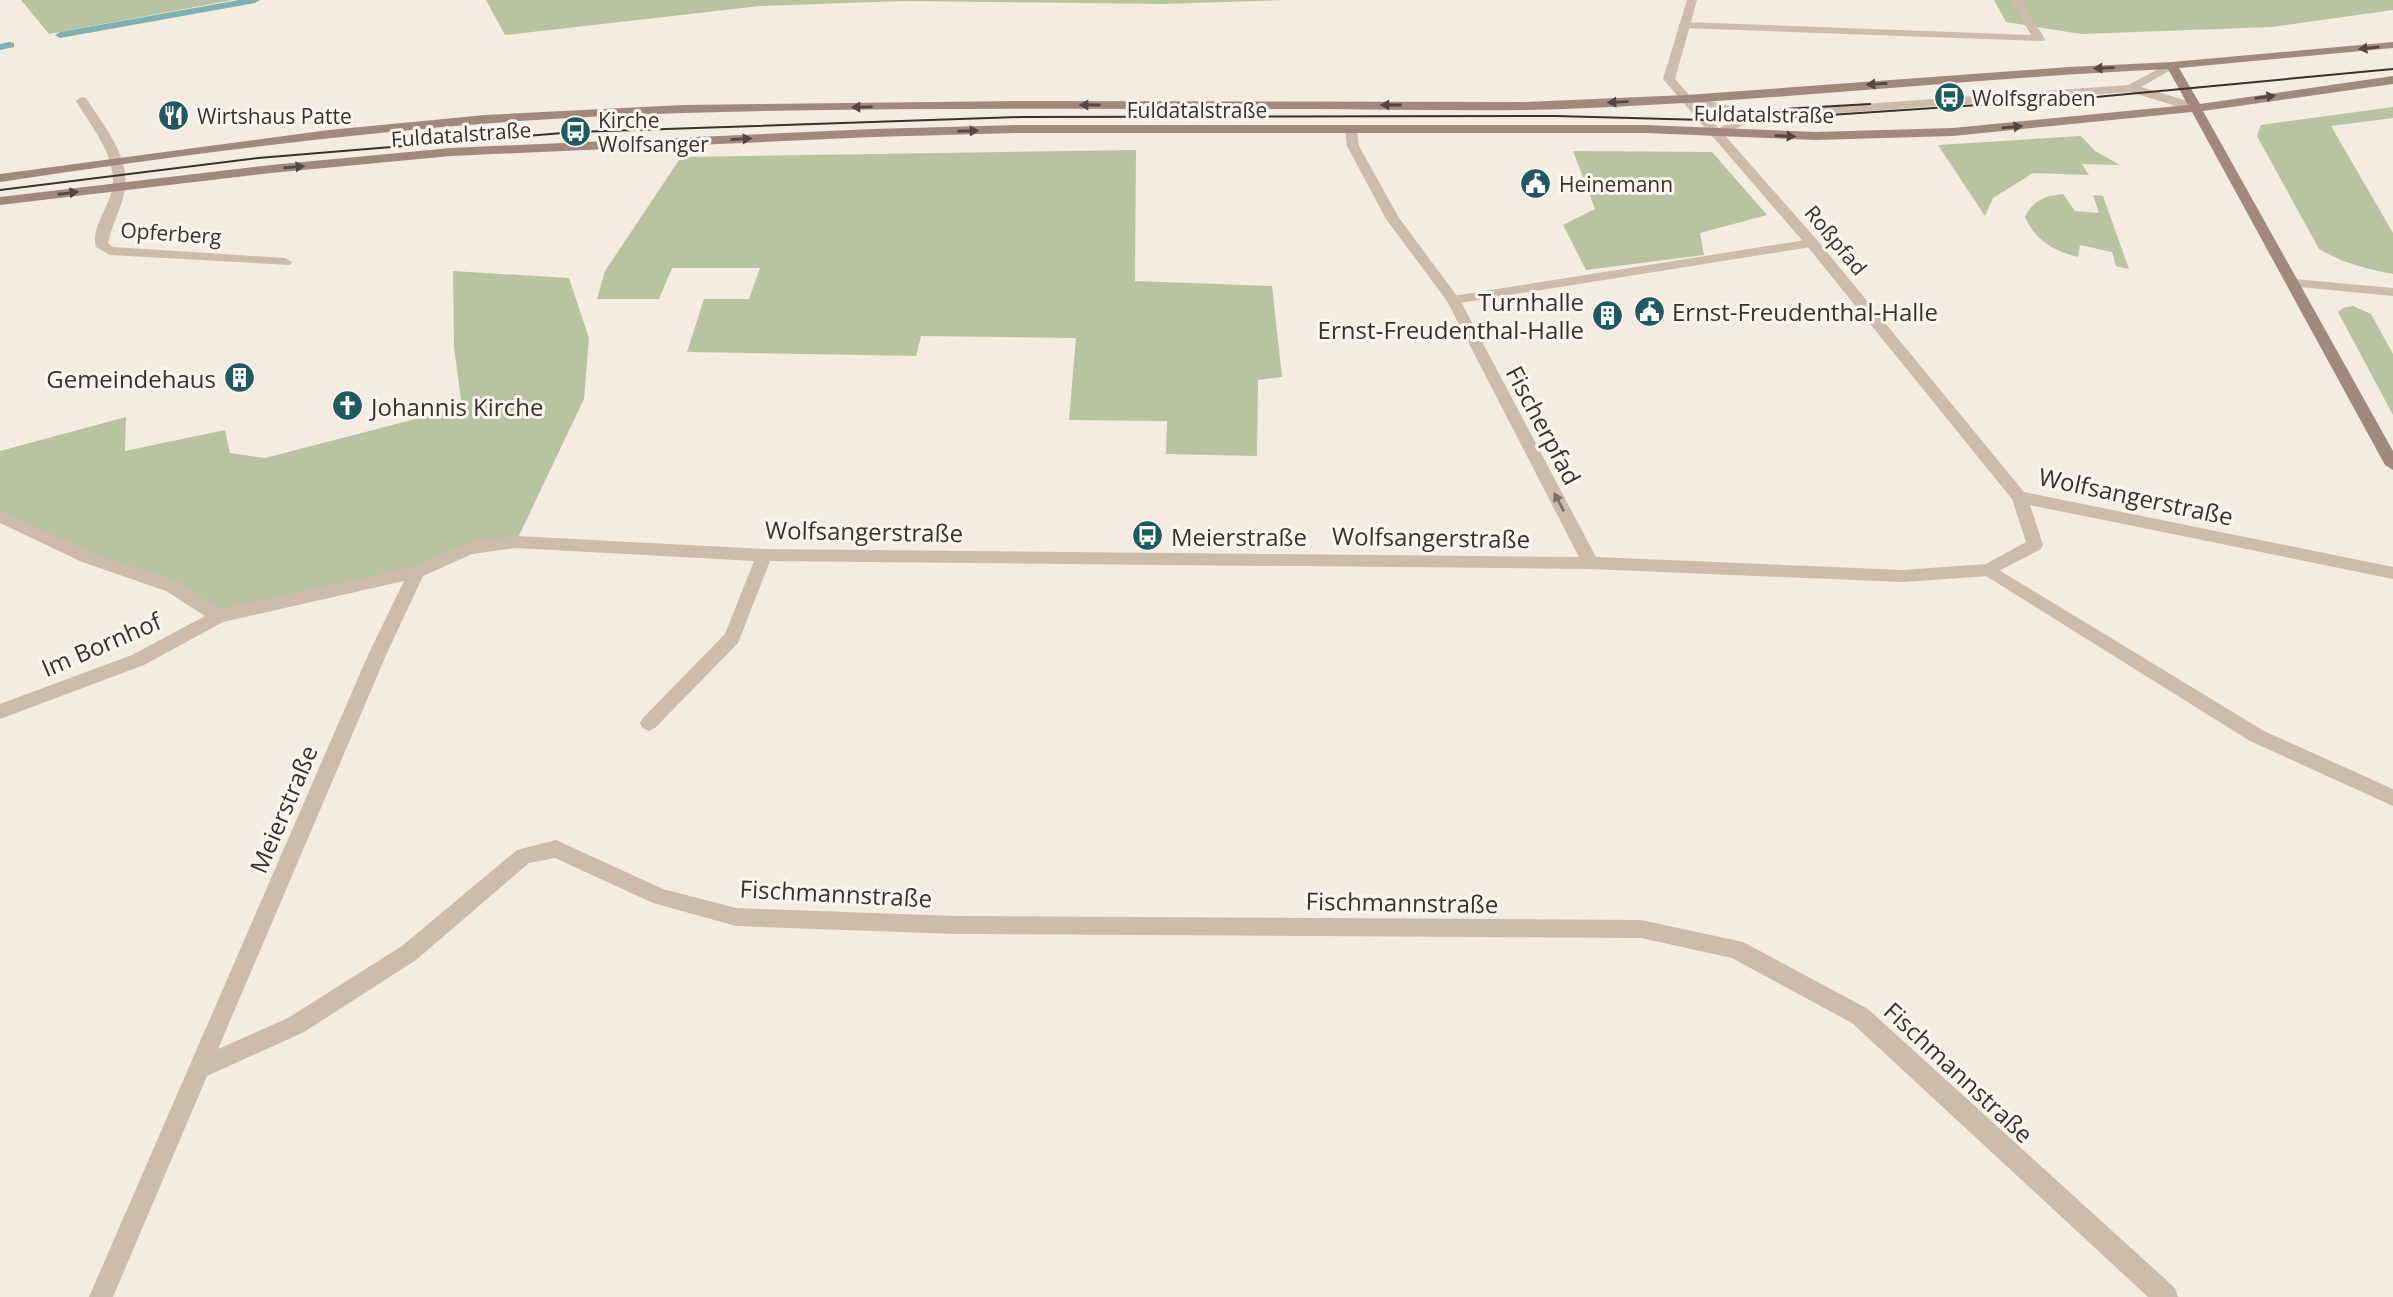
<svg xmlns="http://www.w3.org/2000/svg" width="2393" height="1297" font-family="'Open Sans',sans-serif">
	<rect width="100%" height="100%" fill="#f4ebe1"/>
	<g fill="#b8c4a0">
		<polygon points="21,0 233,0 49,34"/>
		<polygon points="486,0 1285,0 1163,4 904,1 760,6 505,35"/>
		<polygon points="1994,0 2393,0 2393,10 2272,27 2081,34 2006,22"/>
		<path d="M2393 107V118L2331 126 2393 233V274C2366 269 2343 263 2319 249L2257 136 2261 125Z"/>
		<polygon points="2081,136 2095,151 2120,165 2082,164 2089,175 2033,173 1993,198 1985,216 1938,145"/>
		<polygon points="1136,150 1135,281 1272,286 1282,377 1258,380 1257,456 1166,454 1167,421 1069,420 1076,338 921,336 916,356 687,352 704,299 749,299 760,268 672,268 659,299 597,299 605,271 681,157"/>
		<polygon points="1573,151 1712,152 1767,215 1700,233 1704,255 1586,270 1563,225 1595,209"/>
		<path d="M2063 194 2075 211 2099 213 2093 195 2103 196 2129 269 2116 266 2112 252 2080 245 2078 257C2054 251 2036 241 2025 217 2033 200 2045 196 2063 194Z"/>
		<polygon points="453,271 569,278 589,338 584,399 516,542 469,548 417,572 219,616 172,586 0,518 0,451 126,417 125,451 225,430 230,453 265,458 462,407 454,347"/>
		<polygon points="2353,306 2371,314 2393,354 2393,415 2338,312 2343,308"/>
	</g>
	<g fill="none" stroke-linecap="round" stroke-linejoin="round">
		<g fill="#7fb0b2" fill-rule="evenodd">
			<polygon points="239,0 260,0 255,3 60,38 55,35 60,32"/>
			<polygon points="10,42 14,43 14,47 0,50 0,44"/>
		</g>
		<g fill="#cdbbac" fill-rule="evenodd">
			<polygon points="2011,0 2021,0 2045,39 2043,41 1684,28 1678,25 1684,22 2031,35"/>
			<polygon points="2172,62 2178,65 2176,67 2141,87 2201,105 2201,111 2193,111 2130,92 1756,119 1716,138 1712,137 1712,131 1743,117 1680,99 1686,95 1754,112 2128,85"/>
			<polygon points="1812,239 1817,240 1817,246 1453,304 1446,300 1453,296"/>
			<polygon points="2294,279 2393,288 2393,296 2289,286 2287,283"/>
			<polygon points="1989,564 2264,731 2393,789 2393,806 2250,741 1983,574 1981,570 1983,566"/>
		</g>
		<g fill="#cdbbac" fill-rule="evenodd">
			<polygon points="1687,0 1697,0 1675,79 1817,240 2024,492 2393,567 2393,579 2030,505 2043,545 2041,549 1989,576 1903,582 1591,569 770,561 738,643 655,728 649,731 643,728 640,723 643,718 725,634 754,561 516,548 472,554 423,576 387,653 218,1049 288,1018 402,946 517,850 556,840 663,889 736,908 956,916 1641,920 1743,942 1868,1009 2175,1288 2178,1297 2148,1297 1852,1023 1732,958 1641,938 956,934 736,926 653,903 555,858 529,863 416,960 304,1032 207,1076 113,1297 89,1297 369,653 404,581 223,622 144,665 0,719 0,704 132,655 205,616 166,591 82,562 0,523 0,510 94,554 178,581 221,609 413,567 469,542 516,536 764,549 1579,557 1447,301 1386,219 1347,146 1345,130 1351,126 1357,130 1359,146 1399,218 1460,300 1596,557 1903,570 1986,564 2026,542 2012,499 1807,246 1663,79"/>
			<path d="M82 97 86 98C103 124 130 157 125 189 122 208 112 224 108 243L113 247 285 258 292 262 290 265 110 255 96 247C90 229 111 204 113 185 115 154 91 126 76 101Z"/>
		</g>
		<path fill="#a18a7d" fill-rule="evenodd" d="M2393 42V48L2179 68 2200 104 2393 76V84L2203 111 2393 451V470L2385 465 2192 112 1953 136 1815 140 1645 133H1016L873 137 451 156 271 173 0 205V197L271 165 451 148 873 129 1016 125H1645L1815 132 1953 128 2188 105 2168 69C1954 79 1740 105 1525 110 1452 111 1379 109 1307 109 1099 109 892 107 684 113 455 119 227 148 0 182V174L329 130 485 115 683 105 1023 101 1525 102 1686 95 2069 67 2172 62Z"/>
		<g stroke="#3b302b" stroke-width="2">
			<polyline points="1765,110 1870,104"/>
			<polyline points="0,190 258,158 575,132 1020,117 1556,116 1742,121 2096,97 2393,69"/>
		</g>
	</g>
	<defs><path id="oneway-solid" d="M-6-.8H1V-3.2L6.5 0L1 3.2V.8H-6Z" transform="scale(1.75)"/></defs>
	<g fill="#544640">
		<use href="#oneway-solid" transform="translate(2369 48) rotate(174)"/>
		<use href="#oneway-solid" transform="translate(2104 68) rotate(178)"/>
		<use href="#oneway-solid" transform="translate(1877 84) rotate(176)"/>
		<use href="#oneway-solid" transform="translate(2265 97) rotate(-8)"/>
		<use href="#oneway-solid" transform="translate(1618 102) rotate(178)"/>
		<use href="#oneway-solid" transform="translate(1090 105) rotate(-180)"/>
		<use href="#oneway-solid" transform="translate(1391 105) rotate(-180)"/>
		<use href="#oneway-solid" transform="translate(862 107) rotate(179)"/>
		<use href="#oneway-solid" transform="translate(2012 127) rotate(-5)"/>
		<use href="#oneway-solid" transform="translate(968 131) rotate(-1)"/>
		<use href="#oneway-solid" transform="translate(1785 136) rotate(2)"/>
		<use href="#oneway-solid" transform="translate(741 139) rotate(-3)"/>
		<use href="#oneway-solid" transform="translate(294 167) rotate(-5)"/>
		<use href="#oneway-solid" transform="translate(68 193) rotate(-7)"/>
	</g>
	<use fill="#7d6f65" href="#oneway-solid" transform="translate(1559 502) rotate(-118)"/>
	<defs>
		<symbol id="bus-disc" viewBox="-11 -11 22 22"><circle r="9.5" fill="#1f5a5e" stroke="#fbf5ee"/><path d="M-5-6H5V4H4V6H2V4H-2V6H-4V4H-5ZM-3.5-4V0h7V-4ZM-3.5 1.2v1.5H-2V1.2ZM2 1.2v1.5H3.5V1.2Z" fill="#fff"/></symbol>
		<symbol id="restaurant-disc" viewBox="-11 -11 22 22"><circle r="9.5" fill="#1f5a5e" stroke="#fbf5ee"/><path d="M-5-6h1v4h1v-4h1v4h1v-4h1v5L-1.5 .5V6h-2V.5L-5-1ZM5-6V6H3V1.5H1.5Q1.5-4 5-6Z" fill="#fff"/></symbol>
		<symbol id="civic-disc" viewBox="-11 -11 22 22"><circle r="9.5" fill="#1f5a5e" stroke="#fbf5ee"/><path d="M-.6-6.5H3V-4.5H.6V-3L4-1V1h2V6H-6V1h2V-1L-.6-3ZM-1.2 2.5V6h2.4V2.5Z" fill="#fff"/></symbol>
		<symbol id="building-disc" viewBox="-11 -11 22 22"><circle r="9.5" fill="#1f5a5e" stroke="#fbf5ee"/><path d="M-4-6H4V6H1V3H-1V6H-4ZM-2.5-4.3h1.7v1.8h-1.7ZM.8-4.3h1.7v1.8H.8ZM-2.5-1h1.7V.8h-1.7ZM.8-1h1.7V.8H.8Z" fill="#fff"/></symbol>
		<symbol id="church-disc" viewBox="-11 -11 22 22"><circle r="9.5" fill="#1f5a5e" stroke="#fbf5ee"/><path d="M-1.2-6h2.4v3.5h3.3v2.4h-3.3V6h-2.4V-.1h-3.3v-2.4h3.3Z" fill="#fff"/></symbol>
	</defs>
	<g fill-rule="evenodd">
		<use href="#bus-disc" x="1932" y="80" width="35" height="35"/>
		<use href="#restaurant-disc" x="156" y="98" width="35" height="35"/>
		<use href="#bus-disc" x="558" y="114" width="35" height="35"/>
		<use href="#civic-disc" x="1518" y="166" width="35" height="35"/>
		<use href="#civic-disc" x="1632" y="294" width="35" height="35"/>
		<use href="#building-disc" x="1590" y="298" width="35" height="35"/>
		<use href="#building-disc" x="222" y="360" width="35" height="35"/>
		<use href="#church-disc" x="330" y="388" width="35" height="35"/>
		<use href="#bus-disc" x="1130" y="518" width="35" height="35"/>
	</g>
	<g text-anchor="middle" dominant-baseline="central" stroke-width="6" stroke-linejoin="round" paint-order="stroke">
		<g font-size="21" fill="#3b302b" stroke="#fbf5ee" text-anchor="start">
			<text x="1972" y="98">Wolfsgraben</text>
			<text x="197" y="116">Wirtshaus Patte</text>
			<text x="598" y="120">Kirche<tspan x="598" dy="24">Wolfsanger</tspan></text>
			<text x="1559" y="184">Heinemann</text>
		</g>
		<g font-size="21" fill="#3b302b" stroke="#fbf5ee">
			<text x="1197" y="110">Fuldatalstraße</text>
			<text transform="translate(1764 114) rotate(1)">Fuldatalstraße</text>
			<text transform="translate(461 134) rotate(-4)">Fuldatalstraße</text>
			<text transform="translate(171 233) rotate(4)">Opferberg</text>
			<text transform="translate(1836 240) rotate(50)">Roßpfad</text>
		</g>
		<g font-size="24" fill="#3b302b" stroke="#fbf5ee" text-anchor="start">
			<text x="1584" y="301" text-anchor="end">Turnhalle<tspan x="1584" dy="28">Ernst‐Freudenthal‐Halle</tspan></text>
			<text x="1672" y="311">Ernst-Freudenthal-Halle</text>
			<text x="216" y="378" text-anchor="end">Gemeindehaus</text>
			<text x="371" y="406">Johannis Kirche</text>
			<text x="1171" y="536">Meierstraße</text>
		</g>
		<g font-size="24" fill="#3b302b" stroke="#fbf5ee">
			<text transform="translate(1544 425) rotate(62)">Fischerpfad</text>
			<text transform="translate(2136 496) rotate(12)">Wolfsangerstraße</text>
			<text transform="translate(864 531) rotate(1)">Wolfsangerstraße</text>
			<text transform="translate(1431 537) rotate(1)">Wolfsangerstraße</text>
			<text transform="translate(101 644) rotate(-23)">Im Bornhof</text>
			<text transform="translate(283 809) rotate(-67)">Meierstraße</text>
			<text transform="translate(836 893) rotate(3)">Fischmannstraße</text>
			<text transform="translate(1402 902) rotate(1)">Fischmannstraße</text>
			<text transform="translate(1959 1072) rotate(43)">Fischmannstraße</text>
		</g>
	</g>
</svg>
